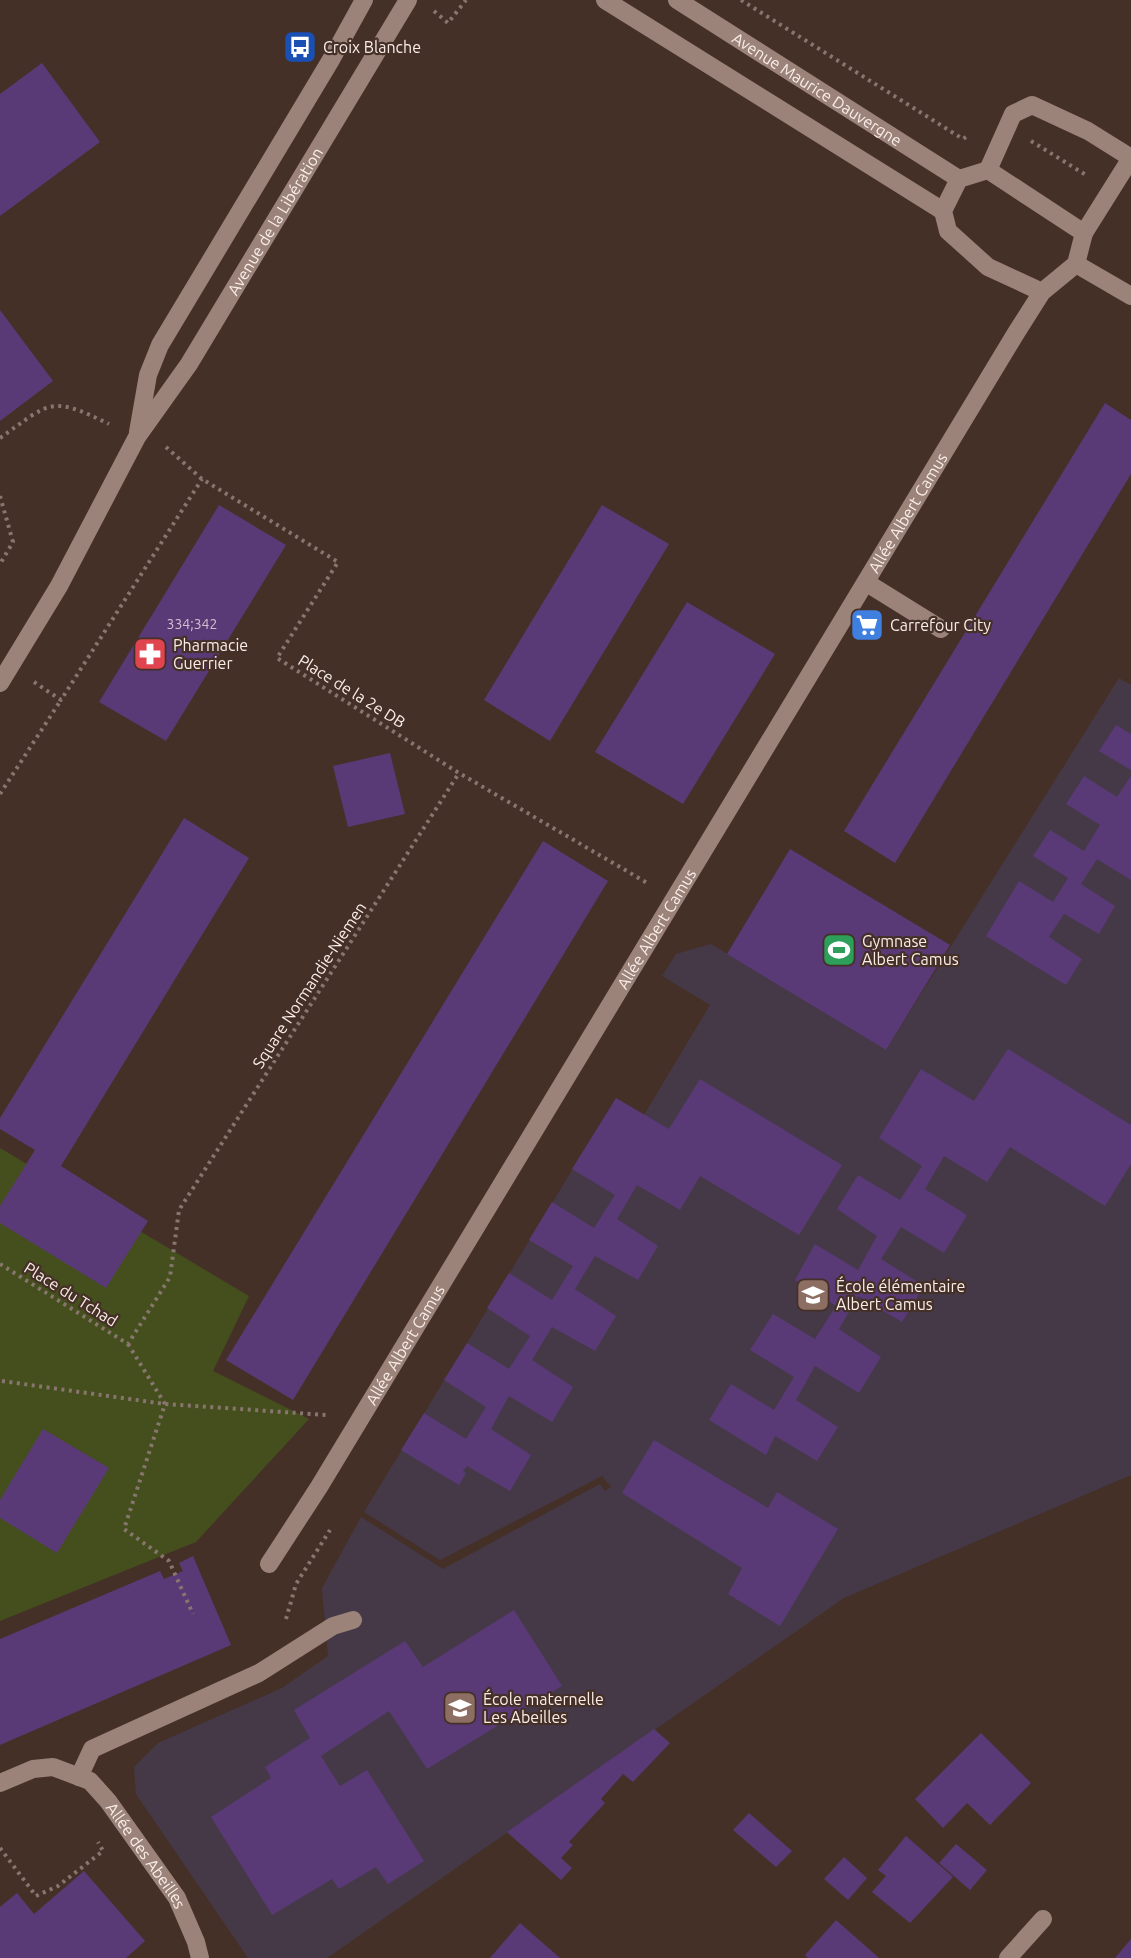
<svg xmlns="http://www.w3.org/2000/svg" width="1131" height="1958" font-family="Ubuntu,sans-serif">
	<rect width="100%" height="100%" fill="#453028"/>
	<polygon fill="#453948" points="1119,678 1131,685 1131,1475 844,1598 327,1958 248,1958 136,1794 134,1767 158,1743 282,1688 328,1656 322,1588 361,1517 443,1569 600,1484 605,1491 611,1487 602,1476 440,1560 364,1512 616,1098 644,1115 710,1005 662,976 676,954 711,944 886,1050"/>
	<polygon fill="#444f1d" points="0,1148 249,1296 213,1371 309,1419 196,1542 0,1621"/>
	<g fill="#593a76">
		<polygon points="42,63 100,142 0,216 0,94"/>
		<polygon points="0,310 53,381 0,421"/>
		<polygon points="1105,403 1131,420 1131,474 895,863 844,831"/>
		<polygon points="219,505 286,545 166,741 99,702"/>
		<polygon points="602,505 669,544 550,741 484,700"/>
		<polygon points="687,602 775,654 683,804 595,752"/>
		<polygon points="1116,725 1131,734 1131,770 1099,751"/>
		<polygon points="390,753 405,814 348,827 333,766"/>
		<polygon points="1084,776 1117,797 1131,776 1131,880 1097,859 1081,884 1115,906 1099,934 1064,914 1049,937 1082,959 1066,985 986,936 1019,881 1053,902 1068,878 1033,856 1050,830 1084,851 1100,825 1066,804"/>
		<polygon points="184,818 249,858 61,1166 148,1221 106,1288 0,1223 0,1206 35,1150 0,1129 0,1118"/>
		<polygon points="543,841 608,881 293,1400 226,1360"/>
		<polygon points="790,849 950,945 886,1050 727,954"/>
		<polygon points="1008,1049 1131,1125 1131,1164 1105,1206 1010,1147 987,1182 944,1156 925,1189 967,1215 944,1253 901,1227 881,1259 924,1286 902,1322 858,1296 839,1329 881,1357 859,1393 815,1366 796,1400 838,1427 817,1461 775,1436 766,1455 709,1420 731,1384 774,1410 794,1377 750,1350 773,1314 815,1339 836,1306 795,1280 815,1244 858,1270 877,1236 837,1209 858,1175 900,1200 922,1166 879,1138 921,1069 974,1101"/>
		<polygon points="700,1079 842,1165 799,1235 700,1176 680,1210 637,1185 617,1219 658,1246 638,1280 595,1256 575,1289 616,1316 595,1351 552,1327 532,1360 573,1387 552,1422 509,1396 491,1429 531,1455 510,1491 467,1466 463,1471 466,1473 459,1485 401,1450 424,1413 466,1439 486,1407 444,1380 467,1343 509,1369 530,1336 487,1308 509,1273 552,1300 573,1266 529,1240 552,1202 594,1228 615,1195 572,1169 616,1098 669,1129"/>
		<polygon points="43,1429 109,1468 57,1553 0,1518 0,1500"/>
		<polygon points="654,1440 768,1508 777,1492 838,1529 780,1626 728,1594 742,1568 622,1493"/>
		<polygon points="193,1556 231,1645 0,1745 0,1639 160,1571 164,1579 183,1571 179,1563"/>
		<polygon points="514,1610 562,1686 427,1769 389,1711 321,1756 340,1786 367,1770 424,1861 388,1884 376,1867 339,1889 332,1879 272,1915 211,1817 271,1778 265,1767 310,1738 294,1710 405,1641 423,1667"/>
		<polygon points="654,1729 670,1743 633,1782 623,1774 601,1799 605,1803 569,1842 573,1845 561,1858 572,1868 561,1880 507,1832"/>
		<polygon points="981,1733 1031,1783 990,1825 967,1803 943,1828 915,1799"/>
		<polygon points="749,1813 792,1851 776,1867 733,1830"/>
		<polygon points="906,1836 953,1877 910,1923 872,1892 886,1876 878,1870"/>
		<polygon points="956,1844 987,1870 970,1890 939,1863"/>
		<polygon points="844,1857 867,1878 848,1900 824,1879"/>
		<polygon points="84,1871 145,1941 126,1958 0,1958 0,1907 17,1893 34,1914"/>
		<polygon points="836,1920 879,1958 808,1958 805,1955"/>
		<polygon points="520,1923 560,1958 490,1958"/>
		<polygon points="1131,1939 1131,1958 1115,1958"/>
	</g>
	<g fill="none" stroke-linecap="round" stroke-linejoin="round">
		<g stroke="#87756e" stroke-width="4" stroke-dasharray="3 4.5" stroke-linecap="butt">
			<polyline points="741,0 963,139 969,135"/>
			<polyline points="434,11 448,23 466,0"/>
			<polyline points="1031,141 1086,175"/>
			<path d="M0 438C51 402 50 395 109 424"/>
			<polyline points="166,447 202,479 338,562 277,658 459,773 649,884"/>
			<polyline points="0,496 13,542 0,564"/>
			<polyline points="34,682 61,700 202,479"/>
			<polyline points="0,794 61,700"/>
			<polyline points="0,1264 128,1344 170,1277 179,1210 459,773"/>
			<polyline points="128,1344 165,1404 124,1529 169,1561 193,1614"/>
			<polyline points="2,1381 165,1404 327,1415"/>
			<polyline points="286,1619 296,1584 330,1530"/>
			<polyline points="0,1848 36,1896 58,1886 103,1851 98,1842"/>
		</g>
		<g stroke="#9b837a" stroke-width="18">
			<polyline points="605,0 943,211"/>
			<path id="s1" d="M677 0 959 179"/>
			<polyline points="988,170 1013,114 1032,105 1088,131 1131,158"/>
			<polyline points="1084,233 1131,158"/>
			<polyline points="1076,264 1131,296"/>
			<polyline points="138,432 148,375 160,345 332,58 364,0"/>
			<polyline points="867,583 941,629"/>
			<path id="s2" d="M0 683 59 586 137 437 189 364 408 0"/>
			<path id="s3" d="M269 1564 319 1487 1016 333 1042 292 1076 264 1084 233 988 170 959 179 943 211 948 231 988 267 1042 292"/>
			<polyline points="79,1777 92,1749 259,1673 333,1626 353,1620"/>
			<path id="s4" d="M0 1783 33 1769 53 1767 90 1781 108 1801 177 1898 196 1942 200 1958"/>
			<polyline points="1008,1958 1043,1919"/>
		</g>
	</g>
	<defs>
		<symbol id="bus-square" viewBox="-11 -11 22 22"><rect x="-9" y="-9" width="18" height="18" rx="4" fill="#1a4fb4" stroke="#453028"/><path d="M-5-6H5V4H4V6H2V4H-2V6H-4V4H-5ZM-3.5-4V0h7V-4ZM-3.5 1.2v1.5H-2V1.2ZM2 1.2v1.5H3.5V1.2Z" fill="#fff"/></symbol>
		<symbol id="supermarket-square" viewBox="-11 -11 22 22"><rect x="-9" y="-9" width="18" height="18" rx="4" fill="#3f7fe0" stroke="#453028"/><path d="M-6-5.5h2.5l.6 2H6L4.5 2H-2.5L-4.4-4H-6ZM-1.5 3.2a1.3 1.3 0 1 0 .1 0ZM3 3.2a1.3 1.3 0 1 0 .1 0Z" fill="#fff"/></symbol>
		<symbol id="pharmacy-square" viewBox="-11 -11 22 22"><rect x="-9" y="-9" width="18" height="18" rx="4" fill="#e0444e" stroke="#453028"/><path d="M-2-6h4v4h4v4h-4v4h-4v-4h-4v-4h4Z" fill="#fff"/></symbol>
		<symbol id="stadium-square" viewBox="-11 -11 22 22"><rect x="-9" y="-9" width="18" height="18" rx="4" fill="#2e9e5b" stroke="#453028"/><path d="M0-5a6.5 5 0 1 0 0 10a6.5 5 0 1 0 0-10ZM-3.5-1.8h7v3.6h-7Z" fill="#fff"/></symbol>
		<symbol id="school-square" viewBox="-11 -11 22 22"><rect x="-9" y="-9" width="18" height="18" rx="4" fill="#8d6e63" stroke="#453028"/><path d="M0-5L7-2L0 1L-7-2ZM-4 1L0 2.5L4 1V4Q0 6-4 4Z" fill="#fff"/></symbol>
	</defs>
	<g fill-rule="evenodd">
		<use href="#bus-square" x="281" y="28" width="38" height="38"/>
		<use href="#supermarket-square" x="848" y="606" width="38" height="38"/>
		<use href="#pharmacy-square" x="131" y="635" width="38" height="38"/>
		<use href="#stadium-square" x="820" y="931" width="38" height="38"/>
		<use href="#school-square" x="794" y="1276" width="38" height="38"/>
		<use href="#school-square" x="441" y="1689" width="38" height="38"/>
	</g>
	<g text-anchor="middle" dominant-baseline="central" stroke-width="4.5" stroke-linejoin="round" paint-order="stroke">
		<g font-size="14" fill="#d2c0cc">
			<text x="192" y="624">334;342</text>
		</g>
		<g font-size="16" fill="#faede8" stroke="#453028" text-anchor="start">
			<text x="323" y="47">Croix Blanche</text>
			<text x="890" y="625">Carrefour City</text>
			<text x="173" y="645">Pharmacie<tspan x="173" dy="18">Guerrier</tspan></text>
			<text x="862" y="941">Gymnase<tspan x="862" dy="18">Albert Camus</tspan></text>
			<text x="836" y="1286">École élémentaire<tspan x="836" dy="18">Albert Camus</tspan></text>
			<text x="483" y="1699">École maternelle<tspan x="483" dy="18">Les Abeilles</tspan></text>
		</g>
		<g font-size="16" fill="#faede8" stroke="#453028">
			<text stroke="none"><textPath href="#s1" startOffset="166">Avenue Maurice Dauvergne</textPath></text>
			<text stroke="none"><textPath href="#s2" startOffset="538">Avenue de la Libération</textPath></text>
			<text stroke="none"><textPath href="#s3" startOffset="1230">Allée Albert Camus</textPath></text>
			<text transform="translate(352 691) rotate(32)">Place de la 2e DB</text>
			<text stroke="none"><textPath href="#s3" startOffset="744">Allée Albert Camus</textPath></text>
			<text transform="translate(309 985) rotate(-57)">Square Normandie-Niemen</text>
			<text transform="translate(71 1294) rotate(32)">Place du Tchad</text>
			<text stroke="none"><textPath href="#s3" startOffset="258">Allée Albert Camus</textPath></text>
			<text stroke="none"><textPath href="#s4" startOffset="189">Allée des Abeilles</textPath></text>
		</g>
	</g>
</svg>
